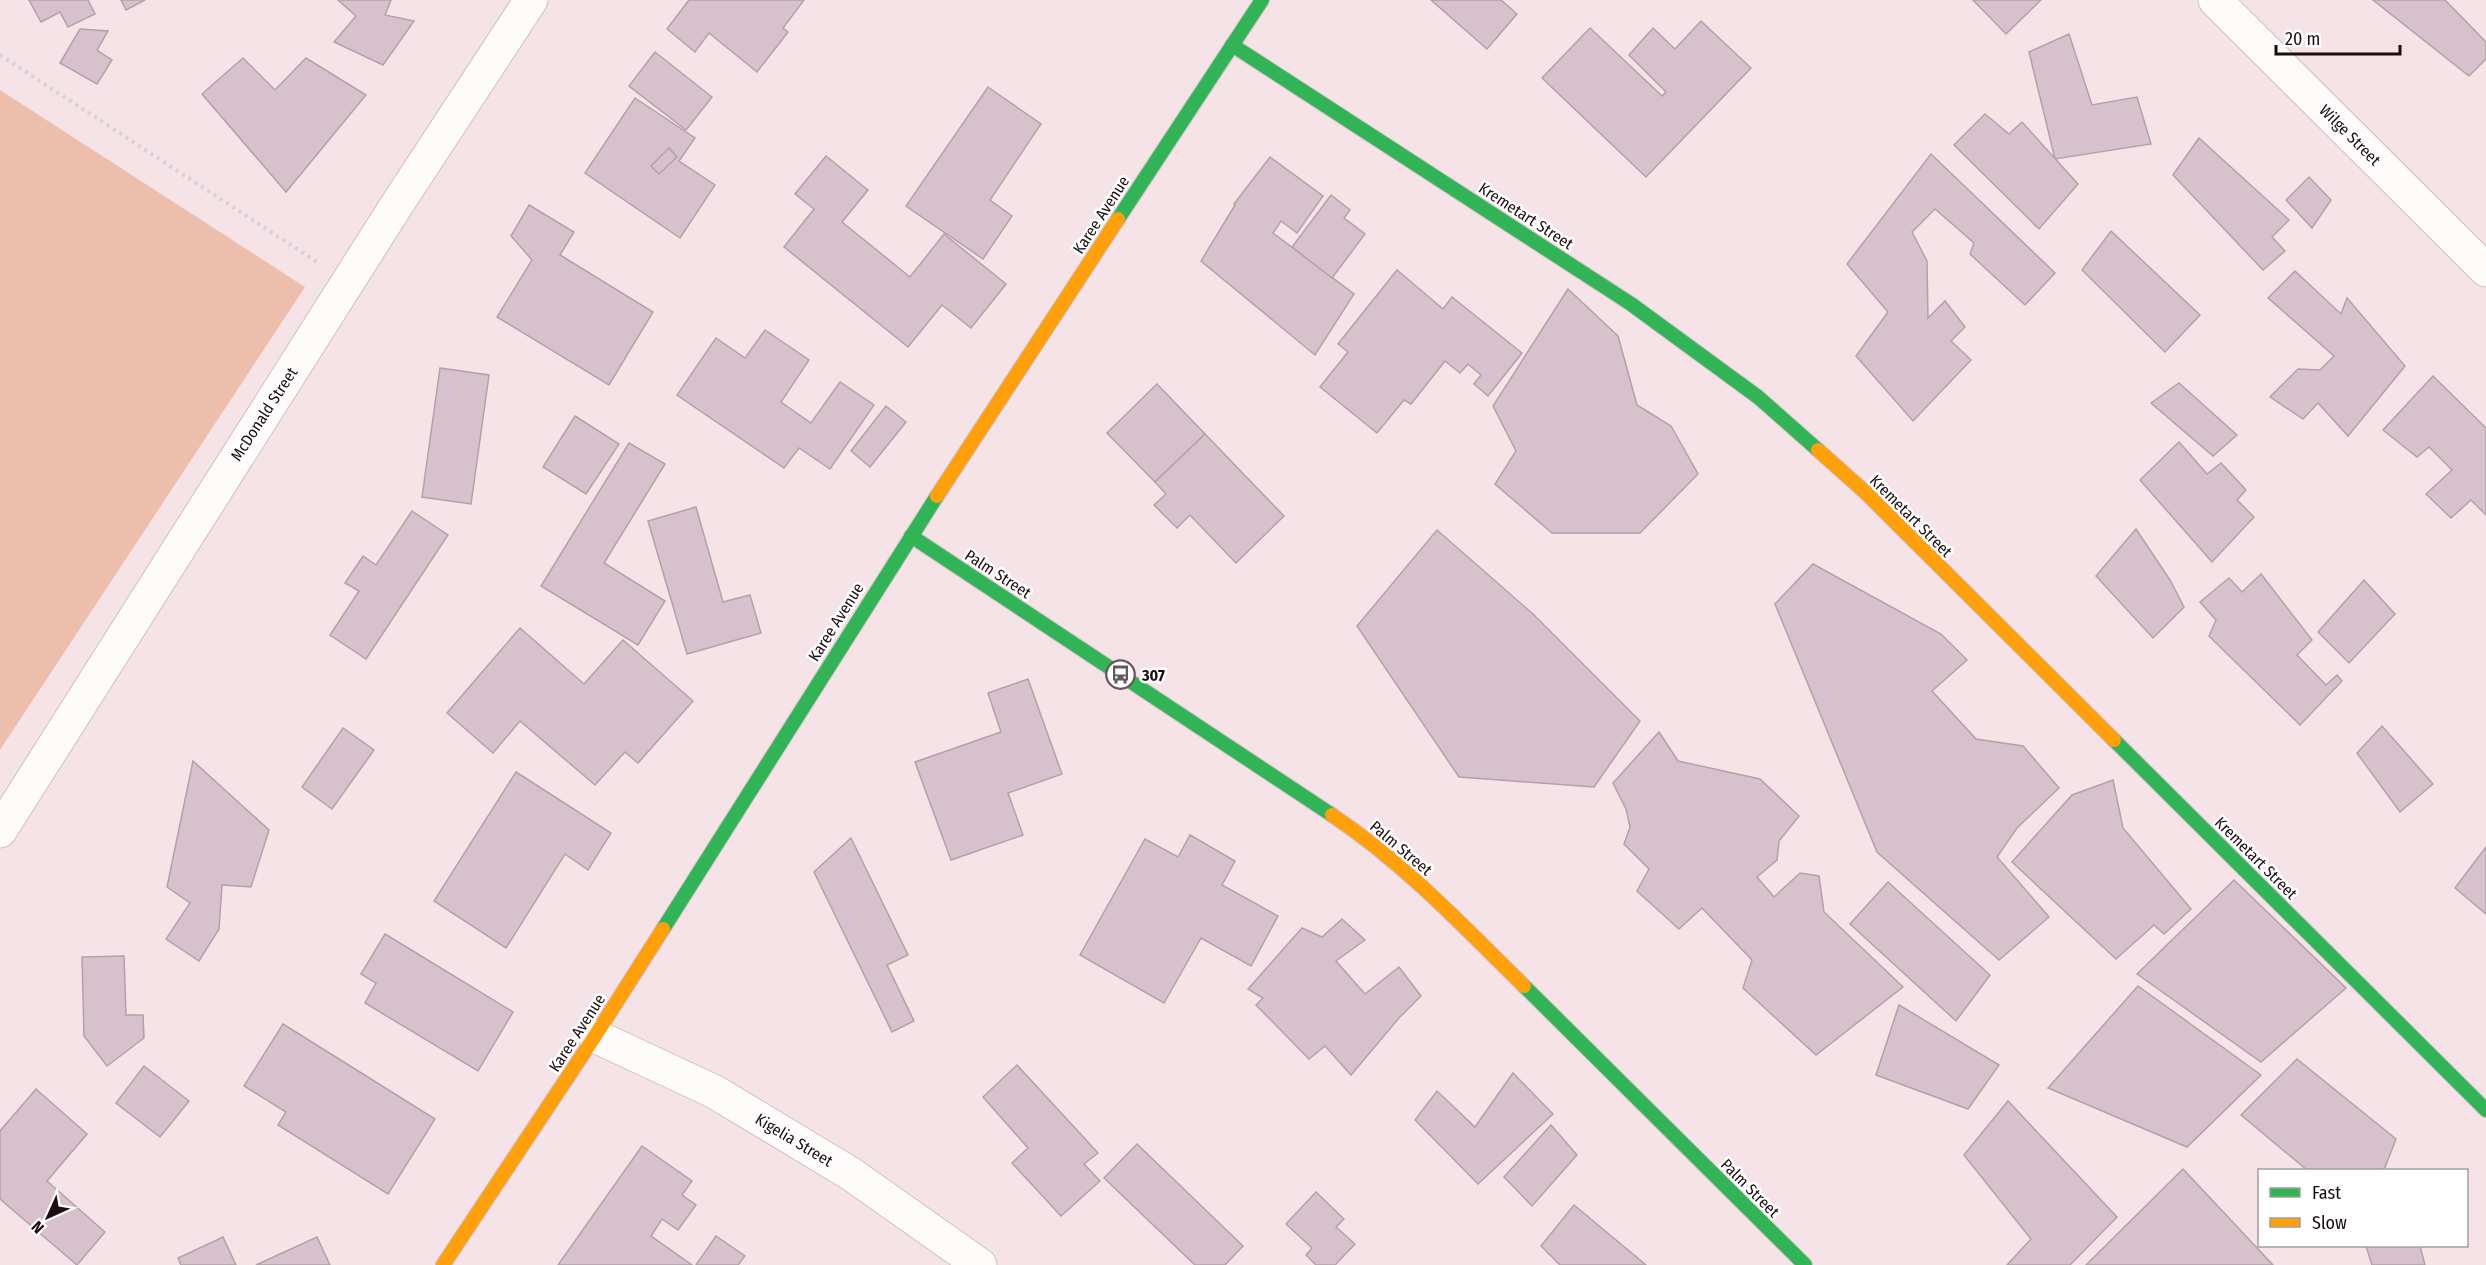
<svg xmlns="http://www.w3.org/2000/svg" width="2486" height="1265" font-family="'Fira Sans Condensed',sans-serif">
	<rect width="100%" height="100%" fill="#f6e3e7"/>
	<polygon fill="#eebead" points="0,90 305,287 0,750"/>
	<g fill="#d8c0cc" stroke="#b1a2a8" stroke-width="1.5">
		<polygon points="29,0 88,0 95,14 68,27 60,12 41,22"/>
		<polygon points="121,0 145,0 126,10"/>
		<polygon points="338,0 391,0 385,15 414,21 383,65 334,42 356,16"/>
		<polygon points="689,0 804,0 783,28 788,32 757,72 709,33 695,52 667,29"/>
		<polygon points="1431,0 1501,0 1517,14 1487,49"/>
		<polygon points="1973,0 2041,0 2006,34"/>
		<polygon points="2373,0 2445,0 2486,42 2486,59 2469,76"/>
		<polygon points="1701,21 1751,68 1646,177 1542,78 1590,28 1662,96 1666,92 1629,55 1653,28 1675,49"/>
		<polygon points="80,29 108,31 97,50 112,60 97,84 60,63"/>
		<polygon points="2069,34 2092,105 2137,97 2151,144 2055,159 2029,52"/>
		<polygon points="655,52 712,97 686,130 629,86"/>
		<polygon points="243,58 275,90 306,58 366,95 286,192 202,94"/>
		<polygon points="988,87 1041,124 990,200 1012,216 983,259 906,206"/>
		<polygon points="635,98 695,138 679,161 715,185 680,238 585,173"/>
		<polygon points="1985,114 2009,134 2022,122 2078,184 2039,229 1954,145"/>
		<polygon points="2199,138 2289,220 2272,237 2285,251 2263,270 2173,175"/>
		<polygon points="669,148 677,157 659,174 651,166"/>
		<polygon points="1931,154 2055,273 2025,305 1970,254 1974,243 1935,209 1912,232 1927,261 1928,318 1945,301 1965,327 1951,341 1971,360 1913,421 1856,356 1888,312 1847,264"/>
		<polygon points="826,156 868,190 842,222 910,277 944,234 1006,284 971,328 942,305 908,347 784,247 814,209 795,194"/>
		<polygon points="1270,157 1323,196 1297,233 1281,221 1273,233 1354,294 1315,355 1201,261 1235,205 1234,204"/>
		<polygon points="2309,177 2331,200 2312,228 2286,200"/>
		<polygon points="1331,195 1350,210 1344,218 1365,234 1332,278 1292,247"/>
		<polygon points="529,205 574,232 560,255 653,312 609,385 497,317 532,260 511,236"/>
		<polygon points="2111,231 2200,315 2165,352 2082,270"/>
		<polygon points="1397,270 1443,309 1452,297 1522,353 1488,396 1474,384 1481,375 1468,364 1460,373 1445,361 1411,404 1404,400 1377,433 1320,387 1348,352 1338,344"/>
		<polygon points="2295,271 2341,314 2347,298 2405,366 2348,436 2318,403 2303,419 2270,397 2298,369 2320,370 2334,356 2268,298"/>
		<polygon points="1568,289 1618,336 1637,405 1671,426 1698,474 1640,533 1552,533 1495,484 1516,451 1493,406"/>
		<polygon points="765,330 809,360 781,402 811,423 840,382 874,405 830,469 799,448 784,468 677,395 716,338 745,358"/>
		<polygon points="440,368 489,375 471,504 422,497"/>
		<polygon points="2433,376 2486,428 2486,515 2471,500 2451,518 2426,494 2452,470 2429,447 2417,457 2383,430"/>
		<polygon points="2179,383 2237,435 2213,456 2151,403"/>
		<polygon points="1157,384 1205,434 1155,482 1107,433"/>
		<polygon points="886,406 906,422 870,467 851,451"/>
		<polygon points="575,416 619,444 586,494 543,467"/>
		<polygon points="1205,434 1284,516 1236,563 1190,515 1177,528 1154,505 1166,494 1155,482"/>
		<polygon points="2179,442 2207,474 2221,463 2246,490 2237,500 2254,517 2212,562 2140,480"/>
		<polygon points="629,443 665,464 604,563 665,601 638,645 541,586"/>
		<polygon points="696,507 723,602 750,595 761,633 687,654 648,521"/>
		<polygon points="412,511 448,535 366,659 330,635 359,591 345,583 363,556 376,565"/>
		<polygon points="2136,529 2170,580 2184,607 2153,638 2096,576"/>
		<polygon points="1437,530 1533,614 1640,721 1594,787 1459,777 1357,626"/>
		<polygon points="1813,564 1941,634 1967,660 1932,691 1976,739 2023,746 2059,788 2017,828 1997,857 2049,917 1999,960 1877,852 1775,604"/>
		<polygon points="2261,574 2312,640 2297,655 2326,685 2337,675 2342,681 2300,725 2209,636 2216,620 2200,602 2229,578 2242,592"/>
		<polygon points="2364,580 2395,614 2349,663 2318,632"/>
		<polygon points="520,628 584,684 623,640 693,701 638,763 625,752 595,785 520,721 493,753 447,713"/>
		<polygon points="1028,679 1062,774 1008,793 1023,835 951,860 915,762 1001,732 988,693"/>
		<polygon points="2382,726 2433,784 2400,812 2357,753"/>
		<polygon points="343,728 374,750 332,809 302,787"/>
		<polygon points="1659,732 1678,761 1760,779 1799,816 1779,841 1777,860 1757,877 1774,897 1800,873 1819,876 1824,912 1903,987 1816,1055 1743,988 1752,960 1702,908 1679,929 1637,891 1649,869 1624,844 1630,827 1626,809 1613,783"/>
		<polygon points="193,761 269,830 251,887 222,885 219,929 199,961 166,939 190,903 167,887"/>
		<polygon points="516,772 611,833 588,870 565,854 506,948 434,901"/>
		<polygon points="2113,780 2123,828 2191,909 2164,934 2154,925 2116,959 2012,862 2072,795"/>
		<polygon points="1190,835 1235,861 1222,885 1278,916 1251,966 1201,938 1164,1003 1080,955 1145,839 1178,857"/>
		<polygon points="851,838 908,955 887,965 914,1021 892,1032 814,872"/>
		<polygon points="2486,847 2486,914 2455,888"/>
		<polygon points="2234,880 2346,988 2261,1062 2137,974"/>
		<polygon points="1888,882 1990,975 1956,1021 1850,924"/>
		<polygon points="1342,919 1365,940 1336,961 1365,994 1399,967 1421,996 1399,1018 1351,1075 1325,1046 1309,1059 1256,1005 1263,998 1248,989 1302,928 1322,937"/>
		<polygon points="385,934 513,1012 478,1071 365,1003 376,983 361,974"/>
		<polygon points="124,956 126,1015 143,1015 144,1038 107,1066 84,1036 82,957"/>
		<polygon points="2138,986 2261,1075 2187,1147 2048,1088"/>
		<polygon points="1899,1005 1999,1065 1968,1109 1876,1075"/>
		<polygon points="283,1024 435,1119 388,1194 278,1125 286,1112 244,1086"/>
		<polygon points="2297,1059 2396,1139 2384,1170 2307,1170 2241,1115"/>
		<polygon points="1017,1065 1098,1153 1084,1164 1100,1181 1061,1216 1012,1163 1028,1148 983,1097"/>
		<polygon points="144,1066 189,1101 160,1137 116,1103"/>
		<polygon points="1513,1073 1553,1114 1478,1184 1415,1120 1437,1091 1475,1127"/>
		<polygon points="36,1089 87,1134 47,1181 105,1232 77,1265 0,1199 0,1131"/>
		<polygon points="2008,1101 2117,1217 2070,1265 2007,1265 2031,1239 1964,1155"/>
		<polygon points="1551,1125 1577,1155 1532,1206 1504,1177"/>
		<polygon points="1137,1144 1243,1246 1225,1265 1195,1265 1104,1178"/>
		<polygon points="642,1146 692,1181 682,1195 696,1205 678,1230 662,1219 651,1236 692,1265 558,1265"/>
		<polygon points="2183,1169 2273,1265 2086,1265"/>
		<polygon points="1316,1192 1344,1219 1336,1227 1355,1244 1335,1265 1316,1265 1306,1255 1312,1248 1286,1224"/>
		<polygon points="1574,1205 1646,1265 1560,1265 1541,1246"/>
		<polygon points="716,1236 745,1256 738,1265 696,1265"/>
		<polygon points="223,1237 236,1265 181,1265 178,1258"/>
		<polygon points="317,1237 330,1265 256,1265"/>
		<polygon points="2366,1246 2420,1246 2425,1265 2372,1265"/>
	</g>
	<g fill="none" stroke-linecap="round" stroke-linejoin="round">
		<defs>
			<g id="street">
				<polyline points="2215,0 2486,270"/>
				<polyline points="0,831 396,206 531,0"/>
				<polyline points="595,1036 715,1092 851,1174 980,1265"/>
			</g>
			<g id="fast">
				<polyline points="1232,45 1631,304 1758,397 1818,450"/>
				<polyline points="1118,219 1262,0"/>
				<polyline points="911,536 1332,815"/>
				<polyline points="2114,740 2486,1110"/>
				<polyline points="663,929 937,496"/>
				<polyline points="1524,986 1805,1265"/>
			</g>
			<g id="slow">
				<polyline points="1818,450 1865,492 2114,740"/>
				<polyline points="937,496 1118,219"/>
				<path d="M1332 815C1404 863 1463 926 1524 986"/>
				<polyline points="443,1265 595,1036 663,929"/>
			</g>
		</defs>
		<use href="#street" stroke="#cfbfc2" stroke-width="35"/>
		<use href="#fast" stroke="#cfbfc2" stroke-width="16"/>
		<use href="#slow" stroke="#cfbfc2" stroke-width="16"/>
		<polyline stroke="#d7d1d3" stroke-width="4" stroke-dasharray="3 4.5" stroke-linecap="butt" points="0,55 317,262"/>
		<use href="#street" stroke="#fefbfb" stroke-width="33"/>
		<use href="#fast" stroke="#30b455" stroke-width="14"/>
		<use href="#slow" stroke="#ff9f0a" stroke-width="14"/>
	</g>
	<defs>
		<symbol id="bus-ring" viewBox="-11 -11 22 22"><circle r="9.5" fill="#fff" stroke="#68585b" stroke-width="1.5"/><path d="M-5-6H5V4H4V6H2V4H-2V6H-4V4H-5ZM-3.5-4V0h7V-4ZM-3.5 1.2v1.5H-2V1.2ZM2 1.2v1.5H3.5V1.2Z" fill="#68585b"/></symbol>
	</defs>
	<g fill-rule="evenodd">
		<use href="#bus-ring" x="1104" y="658" width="33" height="33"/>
	</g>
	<g text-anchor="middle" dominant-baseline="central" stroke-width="5" stroke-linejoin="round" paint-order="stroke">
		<g font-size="16" fill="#1b0d10" stroke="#fff">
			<text transform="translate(2350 135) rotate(45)">Wilge Street</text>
			<text transform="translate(1101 215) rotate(-57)">Karee Avenue</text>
			<text transform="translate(1526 216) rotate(33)">Kremetart Street</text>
			<text transform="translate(264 414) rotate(-57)">McDonald Street</text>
			<text transform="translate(1911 516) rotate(45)">Kremetart Street</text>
			<text transform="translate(998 574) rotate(33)">Palm Street</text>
			<text transform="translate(836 622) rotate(-58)">Karee Avenue</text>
			<text transform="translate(1401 848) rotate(40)">Palm Street</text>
			<text transform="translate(2256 858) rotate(45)">Kremetart Street</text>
			<text transform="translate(577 1033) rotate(-57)">Karee Avenue</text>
			<text transform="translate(794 1140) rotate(31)">Kigelia Street</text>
			<text transform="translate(1750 1188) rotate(45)">Palm Street</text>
		</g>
		<g font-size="16" font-weight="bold" fill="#1b0d10" stroke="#fff" text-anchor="start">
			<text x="1142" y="675">307</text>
		</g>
	</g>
	<rect x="2258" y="1169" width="210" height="78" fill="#ffffff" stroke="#a49e9f" stroke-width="1.5"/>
	<rect x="2270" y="1188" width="30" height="9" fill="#30b455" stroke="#a49e9f" stroke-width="1.5"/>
	<text x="2312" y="1199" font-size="18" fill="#1b0d10">Fast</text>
	<rect x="2270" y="1218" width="30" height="9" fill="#ff9f0a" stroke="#a49e9f" stroke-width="1.5"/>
	<text x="2312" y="1229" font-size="18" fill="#1b0d10">Slow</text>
	<g transform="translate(48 1217) rotate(225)" stroke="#ffffff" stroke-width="4.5" paint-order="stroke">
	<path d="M0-4.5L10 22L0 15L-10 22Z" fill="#1b0d10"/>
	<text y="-9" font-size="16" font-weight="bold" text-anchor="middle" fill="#1b0d10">N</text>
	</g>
	<path d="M2276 45v9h124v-9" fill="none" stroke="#1b0d10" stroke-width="3"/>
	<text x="2285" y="45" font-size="18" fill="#1b0d10" stroke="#ffffff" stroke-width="4.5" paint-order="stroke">20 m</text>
</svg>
